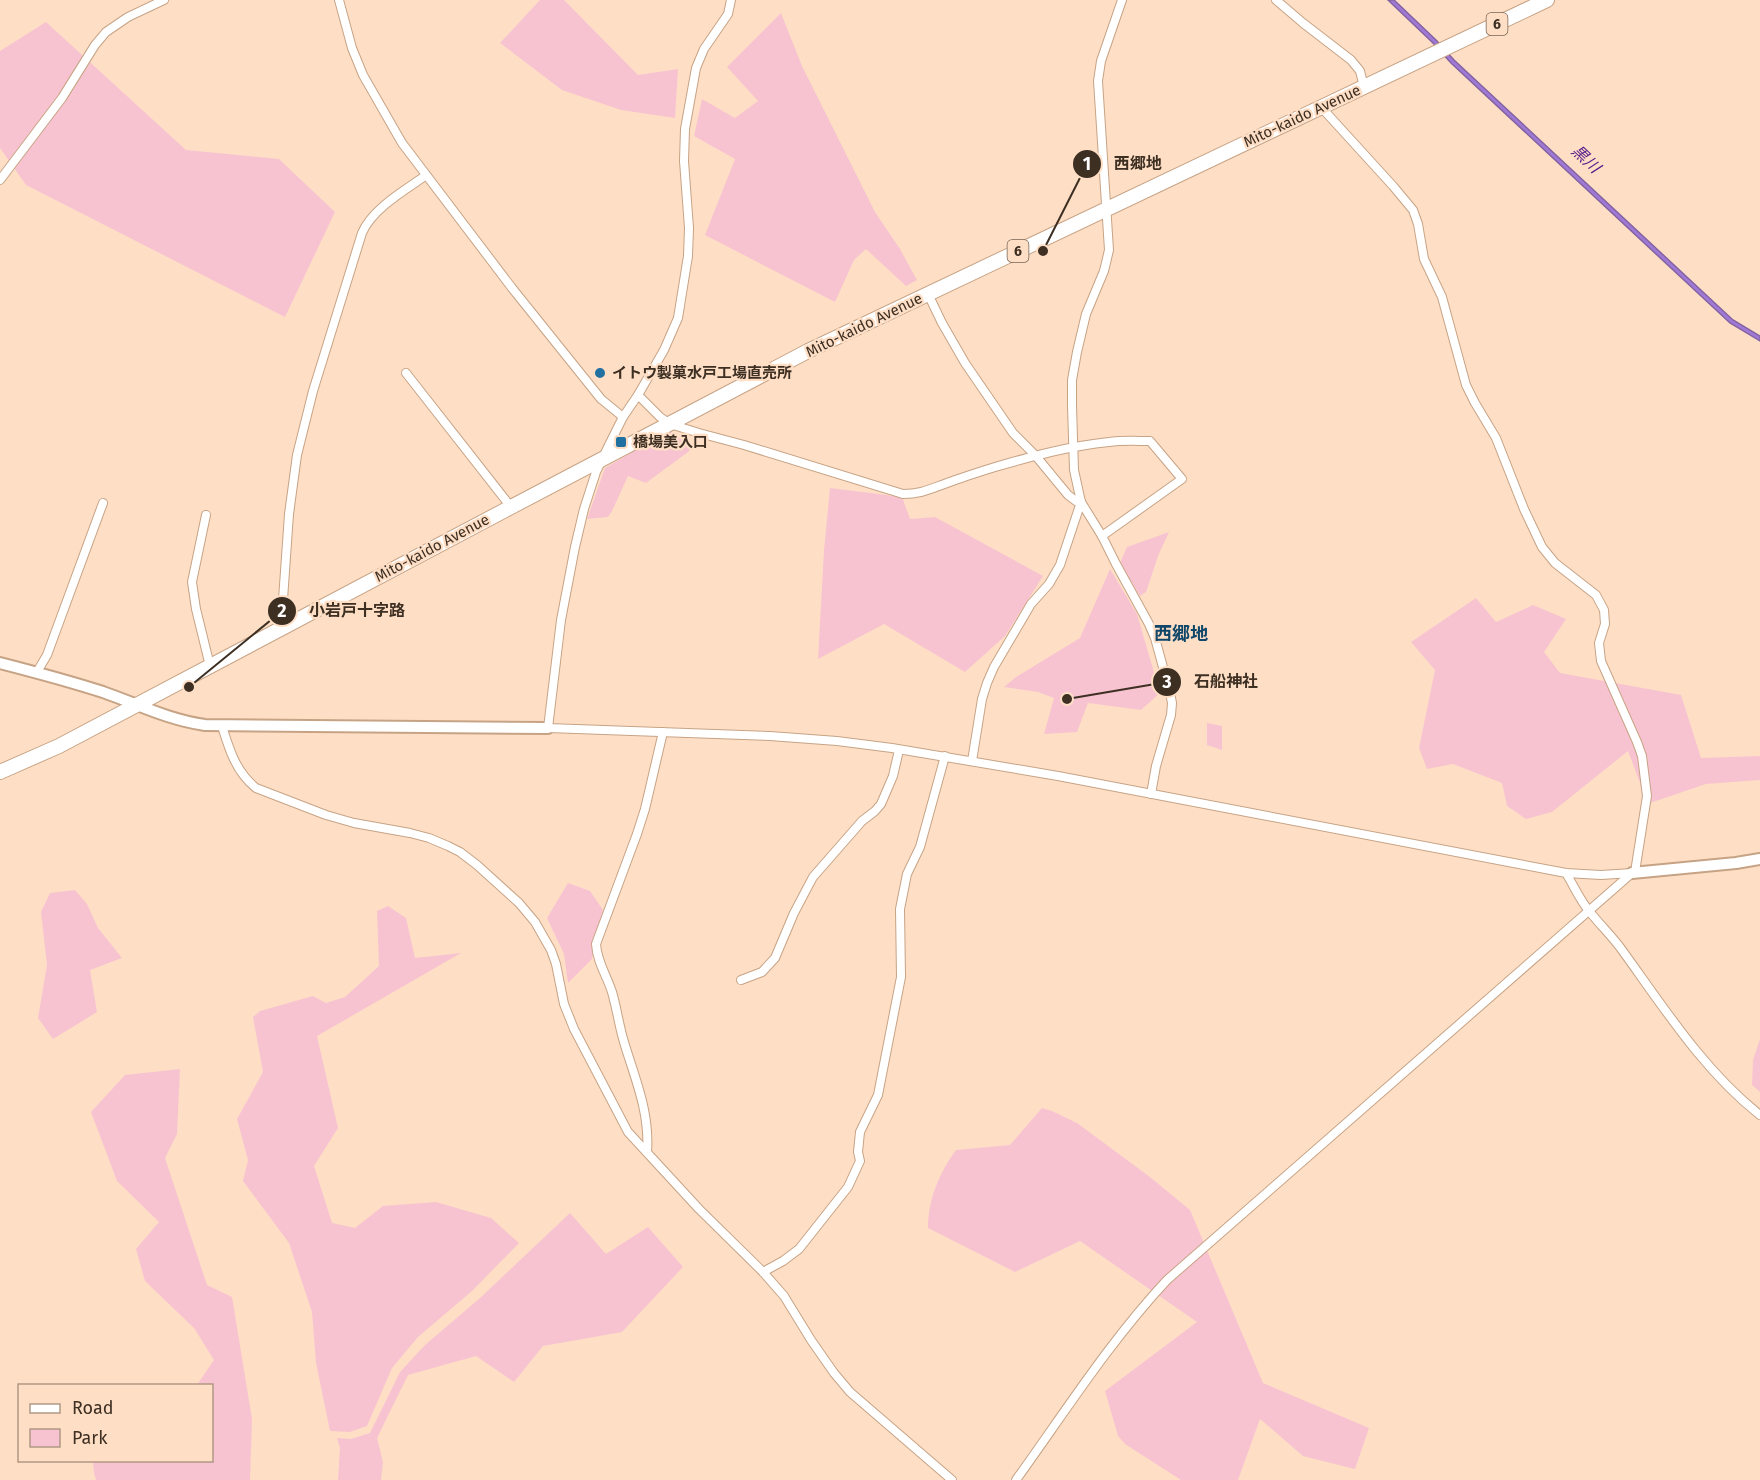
<svg xmlns="http://www.w3.org/2000/svg" width="1760" height="1480" font-family="'Fira Sans','Noto Sans JP',sans-serif">
	<rect width="100%" height="100%" fill="#fedfc6"/>
	<g fill="#f8c3d0">
		<polygon points="540,0 564,0 638,75 678,69 675,118 621,110 562,90 500,43"/>
		<polygon points="781,13 802,66 875,212 900,249 917,280 906,286 866,249 854,260 835,302 705,235 735,159 694,136 702,99 735,118 758,101 727,67"/>
		<polygon points="46,22 186,150 279,159 335,212 285,317 26,185 0,148 0,51"/>
		<polygon points="670,430 692,449 646,483 628,476 612,511 608,517 587,519 605,468"/>
		<polygon points="830,488 902,497 910,519 935,517 1043,576 1005,636 965,672 884,624 818,659 824,550"/>
		<polygon points="1169,532 1158,556 1146,592 1140,596 1120,563 1127,547"/>
		<polygon points="1110,569 1137,614 1160,693 1141,710 1088,703 1077,732 1044,734 1054,698 1038,692 1004,687 1016,677 1080,638"/>
		<polygon points="1476,598 1496,622 1533,605 1566,619 1544,652 1560,673 1681,695 1701,758 1760,756 1760,780 1706,784 1644,805 1640,783 1628,751 1552,812 1526,819 1507,806 1502,783 1453,764 1427,769 1419,748 1435,670 1411,642"/>
		<polygon points="1207,723 1222,726 1222,750 1207,745"/>
		<polygon points="568,883 590,891 603,910 592,959 568,983 564,954 547,918"/>
		<polygon points="75,890 87,904 98,928 122,958 90,970 97,1012 53,1039 38,1018 47,965 41,912 50,893"/>
		<polygon points="388,906 406,918 415,958 461,953 317,1036 338,1128 314,1166 332,1223 355,1228 383,1206 436,1202 491,1218 519,1243 472,1291 418,1337 392,1368 367,1426 350,1432 330,1431 316,1363 312,1312 289,1243 243,1181 248,1160 237,1119 263,1072 253,1017 260,1011 313,996 326,1003 345,997 379,966 377,911"/>
		<polygon points="1760,1039 1760,1092 1752,1085 1753,1060"/>
		<polygon points="180,1069 177,1134 165,1158 207,1285 232,1297 252,1419 250,1480 96,1480 94,1473 93,1461 212,1460 212,1386 197,1385 214,1360 194,1328 145,1281 136,1249 159,1222 117,1181 91,1112 125,1075"/>
		<path d="M1042 1108 1052 1111 1077 1123 1150 1177 1190 1210 1263 1383 1369 1428 1355 1469 1303 1456 1260 1419 1238 1480H1181L1125 1444 1118 1436 1105 1391 1197 1322 1080 1241 1015 1272 928 1228C928 1200 939 1173 956 1150L1010 1145Z"/>
		<polygon points="570,1213 606,1254 648,1227 683,1267 622,1332 543,1346 514,1382 476,1356 408,1375 377,1438 383,1462 381,1480 338,1480 340,1448 337,1438 351,1439 370,1433 400,1372 425,1345 480,1298"/>
	</g>
	<polygon fill="#a079d7" stroke="#8363a1" stroke-width="1.5" points="1388,0 1394,0 1436,40 1454,60 1733,320 1760,336 1760,341 1730,323 1451,63 1433,43"/>
	<g fill="none" stroke-linecap="round" stroke-linejoin="round">
		<defs>
			<g id="street">
				<polyline points="339,0 352,48 363,75 402,143 512,288 601,399 623,417"/>
				<polyline points="731,0 728,14 704,49 696,68 685,129 684,161 689,228 688,256 678,318 664,350 638,395 623,417 609,445 596,472 584,509 575,547 561,620 548,728 770,736 837,741 892,748 1058,776 1566,873 1601,875 1632,873"/>
				<polyline points="1122,0 1101,61 1098,81 1109,250 1104,271 1086,314 1077,352 1072,380 1072,406 1074,470 1081,502 1102,536 1116,564 1149,624 1155,638 1170,693 1172,703 1171,715 1156,766 1151,794"/>
				<polyline points="1276,0 1303,23 1351,60 1360,71 1364,87"/>
				<polyline points="1321,107 1393,186 1413,210 1418,224 1424,259 1442,297 1466,385 1475,403 1496,438 1524,509 1542,547 1555,563 1596,595 1604,610 1605,624 1599,643 1601,661 1637,742 1642,756 1647,796 1635,872"/>
				<polyline points="0,180 62,98 95,45 106,32 128,17 164,0"/>
				<polyline points="928,294 942,323 965,363 1013,433 1035,455 1068,495 1076,501 1081,502 1060,565 1049,584 1031,604 994,667 987,683 982,699 972,761"/>
				<polyline points="406,373 511,507"/>
				<path d="M638 395 660 417 670 424 699 433 744 445 903 494C921 494 930 489 947 483 963 477 979 472 995 467 1033 456 1070 446 1109 442 1122 440 1137 441 1150 441L1182 479 1102 536"/>
				<polyline points="206,515 192,582 196,609 210,666"/>
				<path d="M281 628 289 514 297 455 313 391 362 233C372 209 405 190 425 176"/>
				<polyline points="37,672 47,655 103,503"/>
				<path d="M222 726C229 749 236 772 256 788L326 815 354 823 410 833 429 838 448 846 460 852 477 865 519 903 535 922 551 950 556 964 564 1004 574 1029 628 1132 699 1209 763 1272 784 1296 811 1340 834 1373 850 1392 952 1480"/>
				<path d="M1566 873C1574 886 1580 901 1590 912 1600 925 1612 936 1622 950 1664 1008 1704 1071 1760 1115"/>
				<polyline points="741,980 762,972 775,958 794,913 813,877 862,821 875,811 881,804 893,776 899,750"/>
				<path d="M647 1152C650 1112 635 1079 624 1042 619 1026 617 1009 612 992 607 976 597 962 596 944L637 834 645 809 663 732"/>
				<polyline points="763,1272 783,1261 799,1249 848,1187 860,1161 858,1152 860,1132 878,1095 901,977 900,909 907,874 920,847 945,756"/>
				<path d="M1016 1480C1065 1412 1110 1341 1167 1280L1632 873"/>
			</g>
			<g id="secondary">
				<path d="M0 663C35 672 69 681 103 692 137 704 169 720 205 725L548 728"/>
				<polyline points="1632,873 1736,863 1760,859"/>
			</g>
			<polyline id="highway" points="0,772 59,746 511,507 808,351 1547,0"/>
		</defs>
		<use href="#street" stroke="#c7a385" stroke-width="10"/>
		<use href="#secondary" stroke="#c7a385" stroke-width="14"/>
		<use href="#highway" stroke="#c7a385" stroke-width="16"/>
		<use href="#street" stroke="#fff" stroke-width="8"/>
		<use href="#secondary" stroke="#fff" stroke-width="10"/>
		<use href="#highway" stroke="#fff" stroke-width="14"/>
	</g>
	<g fill="#2170a2" stroke="#fedfc6" stroke-width="2">
		<circle cx="600" cy="373" r="6"/>
		<rect x="615" y="436" width="12" height="12" rx="3"/>
	</g>
	<g text-anchor="middle" dominant-baseline="central" stroke-width="4.5" stroke-linejoin="round" paint-order="stroke">
		<g fill="#fedfc6" stroke="#786454" stroke-width="1.5">
			<rect x="1486.5" y="13" width="21" height="22" rx="4.5"/>
			<rect x="1007.5" y="240" width="21" height="22" rx="4.5"/>
		</g>
		<g font-size="14" font-weight="bold" fill="#3e2f23">
			<text x="1497" y="24">6</text>
			<text x="1018" y="251">6</text>
		</g>
		<g font-size="15" fill="#3e2f23" stroke="#fedfc6">
			<text transform="translate(1302 116) rotate(-25)">Mito-kaido Avenue</text>
			<text transform="translate(864 325) rotate(-26)">Mito-kaido Avenue</text>
			<text transform="translate(432 548) rotate(-28)">Mito-kaido Avenue</text>
		</g>
		<g font-size="15" font-weight="bold" fill="#3e2f23" stroke="#fedfc6" text-anchor="start">
			<text x="612" y="373">イトウ製菓水戸工場直売所</text>
			<text x="633" y="442">橋場美入口</text>
		</g>
		<g font-size="16" font-style="italic" fill="#521788" stroke="#fedfc6">
			<text transform="translate(1586 159) rotate(43)">黒川</text>
		</g>
		<g font-size="18" font-weight="bold" fill="#104769" stroke="#fedfc6">
			<text x="1181" y="634">西郷地</text>
		</g>
	</g>
	<path fill="none" stroke="#3e2f23" stroke-width="2" d="M1043 251L1087 164M189 687L282 611M1067 699L1167 682"/>
	<g fill="#3e2f23" stroke="#fedfc6" stroke-width="2">
		<circle cx="1043" cy="251" r="6"/>
		<circle cx="189" cy="687" r="6"/>
		<circle cx="1067" cy="699" r="6"/>
		<circle cx="1087" cy="164" r="15"/>
		<circle cx="282" cy="611" r="15"/>
		<circle cx="1167" cy="682" r="15"/>
	</g>
	<g font-size="18" text-anchor="middle" font-weight="bold" fill="#fff">
		<text x="1087" y="170">1</text>
		<text x="282" y="617">2</text>
		<text x="1167" y="688">3</text>
	</g>
	<g font-size="16" text-anchor="middle" font-weight="bold" fill="#3e2f23" stroke="#fedfc6" stroke-width="4.5" stroke-linejoin="round" paint-order="stroke">
		<text x="1138" y="169">西郷地</text>
		<text x="357" y="616">小岩戸十字路</text>
		<text x="1226" y="687">石船神社</text>
	</g>
	<rect x="18" y="1384" width="195" height="78" fill="#fedfc6" stroke="#b19985" stroke-width="1.5"/>
	<rect x="30" y="1404" width="30" height="9" fill="#ffffff" stroke="#b19985" stroke-width="1.5"/>
	<text x="72" y="1414" font-size="18" fill="#3e2f23">Road</text>
	<rect x="30" y="1429" width="30" height="18" fill="#f8c3d0" stroke="#b19985" stroke-width="1.5"/>
	<text x="72" y="1444" font-size="18" fill="#3e2f23">Park</text>
</svg>
